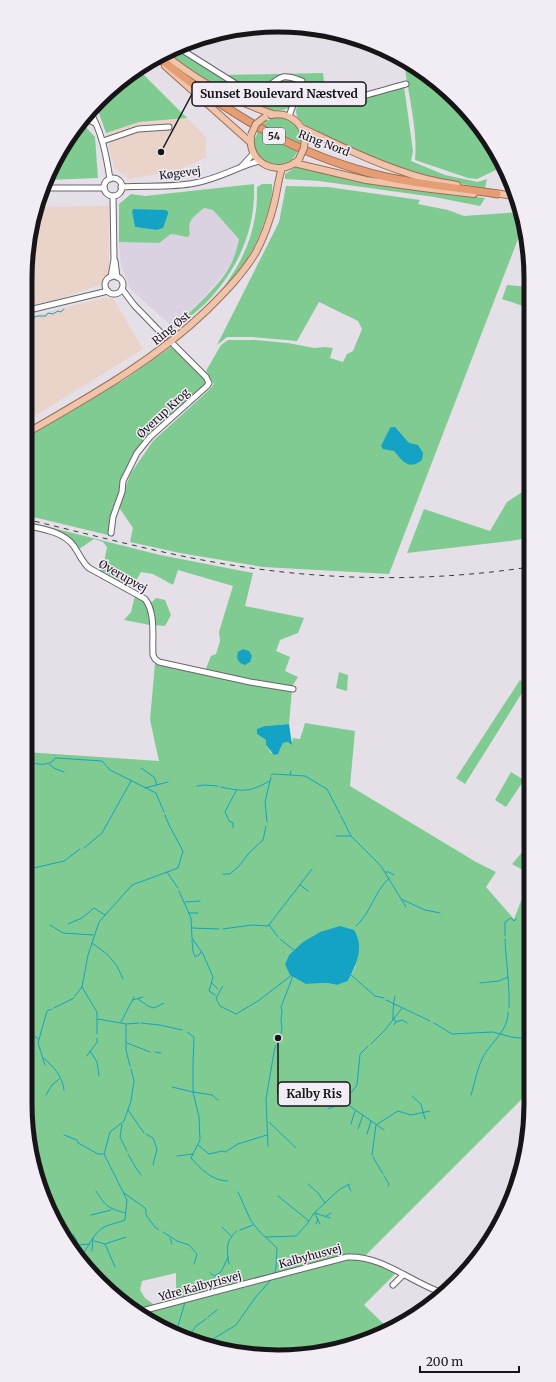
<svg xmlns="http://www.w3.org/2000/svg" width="556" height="1382" font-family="Merriweather,serif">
	<rect width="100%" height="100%" fill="#e5e0e8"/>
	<g fill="#ead3c8">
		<polygon points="187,118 206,138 206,157 179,170 129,179 114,168 106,133 139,122"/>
		<polygon points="109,206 109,271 100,285 58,299 25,307 25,278 37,207"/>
		<polygon points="103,298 113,298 143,349 25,422 25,318"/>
	</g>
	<polygon fill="#dad2e1" points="204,208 213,210 239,239 236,253 229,268 207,294 174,328 130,289 121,265 119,242 159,243 171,234 176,234 181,237 190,234 188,225 190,220"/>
	<g fill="#80cb91" fill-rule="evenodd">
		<path d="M176 48 238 88 256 92C269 85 280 76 295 80L298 85 294 97 289 108 283 110 268 111 205 81 165 52Z"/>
		<path d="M411 64 418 68 468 111 505 166 509 181 498 169 477 179 468 178 415 160C418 133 409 97 405 69H408Z"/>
		<polygon points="140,71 187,118 139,122 106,133 96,105"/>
		<path d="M323 73 326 97 304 94 302 90 304 79 289 75C258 90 254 96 225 75Z"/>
		<polygon points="404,86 413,151 411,161 445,175 478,182 487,179 485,188 435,179 383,163 307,127 297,117 296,111 298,101 304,98 336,102"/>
		<path d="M280 117C296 121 300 128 301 144L262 125 271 118Z"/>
		<polygon points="81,122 95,137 98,178 48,180"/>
		<path d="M258 131 298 150C296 155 293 159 289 162 274 171 254 159 254 143 254 139 257 135 258 131Z"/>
		<polygon points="296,167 389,186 485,198 480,206 434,197 319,181 285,179 285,174"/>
		<path d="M254 184C256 225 241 263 214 294 204 306 190 317 178 327L174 328C192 309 215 291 229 268 234 259 237 249 239 239L213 210 204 208C193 218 187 219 190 234L188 237C181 237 178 234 171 234L159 243 119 242V204L131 194 145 196ZM134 209 168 212C167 220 162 225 156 230L135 227 132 212Z"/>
		<path d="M262 184H272C273 196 269 209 265 220 254 252 241 274 216 297 235 273 250 248 255 217 257 207 257 197 257 187Z"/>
		<polygon points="286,186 328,187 420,200 418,204 448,210 464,216 519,212 523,226 389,574 263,567 180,553 130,542 133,528 118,506 131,473 153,441 210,389 214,384 206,371 221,345 228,340 255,340 288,343 314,348 325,347 333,348 330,358 343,362 347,354 353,351 362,329 358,321 319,302 297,341 252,337 227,337 217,345 279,222"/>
		<polygon points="507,285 529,287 529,308 502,299"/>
		<polygon points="171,347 207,380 206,385 142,443 123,481 112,536 25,515 25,438 72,411 105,390 124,380"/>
		<polygon points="529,485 530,521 522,539 511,541 407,553 424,509 490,531 507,502 527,489"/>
		<polygon points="25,521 160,555 253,573 245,606 304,618 298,633 280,640 276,651 290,657 285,671 298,677 291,688 205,671 211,656 216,654 220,641 219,632 233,586 178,570 173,585 153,574 141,572 137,579 127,588 106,573 100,571 104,563 107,547 103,542 94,539 79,549 71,541 25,524"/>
		<path d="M135 596C150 603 149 610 150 625L124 620 131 612Z"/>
		<polygon points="156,598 165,600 171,615 165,626 154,625 153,614 150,601 152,602"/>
		<path d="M155 663 292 690 289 724 265 726 257 734 266 740V745L271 753 280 750 283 743 293 741 292 738 300 739 305 723 355 731 350 786 476 862 496 872 486 887 514 919 530 878 531 1090 365 1256V1260L396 1273 364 1305 389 1329 328 1352 245 1355 152 1323 88 1271 39 1186 25 1104V752L159 761 150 720ZM320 932 356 966 348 981 337 985 327 983 306 984 285 964 289 955 304 942ZM176 1273V1301L157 1307 145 1298 140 1290 142 1281Z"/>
		<polygon points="339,672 348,675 347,691 336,688"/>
		<polygon points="520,680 527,685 465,784 456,778"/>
		<polygon points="511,772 524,780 506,807 495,800"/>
		<polygon points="530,843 530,874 512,864"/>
	</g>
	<g fill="#14a3c4">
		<polygon points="133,209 166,210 168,212 168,214 163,228 156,230 135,227 132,212"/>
		<path d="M391 427H395L409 443 418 445 423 453 422 460C408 471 403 461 394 451L383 449 381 446 390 428Z"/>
		<polygon points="243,649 249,651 252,656 250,662 245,665 240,663 237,658 238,652"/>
		<polygon points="289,724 292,745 288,742 283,743 278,754 274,755 266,745 266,740 257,734 257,729 265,726"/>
		<path d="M340 926 354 930C365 947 356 965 348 981L337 985 327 983 306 984 290 975 285 964 289 955 303 942 320 932Z"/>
	</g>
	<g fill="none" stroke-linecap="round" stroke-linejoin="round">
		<g stroke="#14a3c4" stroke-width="1">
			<polyline points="25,320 38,316 46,316 48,313 53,314 58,311 61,312 64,309"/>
			<polyline points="25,330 25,331"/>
			<polyline points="25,336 25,338"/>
			<polyline points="25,345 25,348"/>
			<path d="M25 759C34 764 44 767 53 761L55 758H57L102 761 110 770 156 793 164 812"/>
			<polyline points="49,764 54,768 64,772"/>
			<polyline points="141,768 154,777 157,785"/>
			<polyline points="271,775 272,774 290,775 291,771"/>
			<polyline points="290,775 305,776 327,789 340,814"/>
			<polyline points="197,786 204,785 218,786"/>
			<path d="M221 787C244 792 249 792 270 781"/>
			<polyline points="145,788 168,782"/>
			<polyline points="341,816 351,836 381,866 406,907"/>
			<polyline points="267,822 265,802 271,777"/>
			<polyline points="233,828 233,823 229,821 225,812 236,791"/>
			<polyline points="336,836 351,836"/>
			<polyline points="84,848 102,833 131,781"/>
			<polyline points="25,870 64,861 80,849"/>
			<polyline points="167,872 178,888"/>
			<polyline points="386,872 389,872 394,875"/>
			<polyline points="223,874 230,874 239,866 249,853 263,840 266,826"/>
			<polyline points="300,885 308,891"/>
			<polyline points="179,891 191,918 192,938 203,954 213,977 209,991 215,995"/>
			<polyline points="401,899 425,910 440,913"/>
			<polyline points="185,902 200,901"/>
			<polyline points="189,913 198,913"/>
			<polyline points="68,924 82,918 94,908 105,915"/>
			<polyline points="50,925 63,933 93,935"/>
			<polyline points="269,925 278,937"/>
			<path d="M356 926C371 913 374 892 389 878"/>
			<polyline points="192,928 219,929"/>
			<polyline points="223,929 252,925 268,926 312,869"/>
			<polyline points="505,936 505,922 511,918 514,921 516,919"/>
			<polyline points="280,939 294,950"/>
			<path d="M505 939C506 963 510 985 509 1008"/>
			<polyline points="192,940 193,951 195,957 199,955 201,952"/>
			<polyline points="92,943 107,954 117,966 123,979"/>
			<polyline points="351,975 375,996 384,998"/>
			<polyline points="212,983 218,989"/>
			<polyline points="480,983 499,981 508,977"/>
			<polyline points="223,986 216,998 220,1006 236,1014 258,1001 292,975"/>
			<polyline points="82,987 97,1012 97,1034"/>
			<polyline points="75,996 82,987 88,955 99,922 132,885 178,868 183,851 169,825 165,815"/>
			<polyline points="138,999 148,1006 154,1008 164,1003"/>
			<polyline points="133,1000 143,997"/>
			<polyline points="386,1000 430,1021"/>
			<polyline points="54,1008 74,998"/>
			<polyline points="98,1019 126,1024 139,1023"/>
			<path d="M393 1020C393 1011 393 1004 395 996"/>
			<polyline points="121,1022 134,997"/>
			<polyline points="396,1022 402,1020 407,1023"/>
			<polyline points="141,1023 160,1025 182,1030"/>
			<polyline points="434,1023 452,1034 493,1032 511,1037 520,1038 524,1037"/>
			<polyline points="126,1025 126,1050 130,1066"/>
			<polyline points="394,1025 396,1022 394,1019"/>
			<polyline points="25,1028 38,1039"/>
			<path d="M187 1032 194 1037 193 1064V1092L199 1117 200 1140 191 1158C201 1169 212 1181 228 1181"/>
			<polyline points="527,1037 531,1037"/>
			<polyline points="278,1042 282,1030 281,1020 282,1012 281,1007 293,976"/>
			<polyline points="127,1043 150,1052"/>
			<polyline points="371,1044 385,1030 402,1008"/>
			<polyline points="90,1051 97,1062 99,1076"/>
			<polyline points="155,1052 161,1053"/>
			<polyline points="87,1056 97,1042 97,1038"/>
			<path d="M43 1058C53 1065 63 1077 64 1090"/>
			<polyline points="45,1065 38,1043 47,1011 52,1009"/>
			<polyline points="172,1087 193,1092 212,1095 218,1100"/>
			<polyline points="46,1095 52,1085 59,1079"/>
			<path d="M471 1095C475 1083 477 1068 483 1057 491 1042 509 1030 508 1012"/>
			<polyline points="412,1096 421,1104 425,1119"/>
			<polyline points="334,1097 344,1102 384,1130"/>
			<polyline points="328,1109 344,1102 357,1085 360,1054 368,1046"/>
			<polyline points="128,1110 144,1133"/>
			<polyline points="269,1122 296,1148"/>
			<polyline points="122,1124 120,1137 127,1151"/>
			<polyline points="351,1124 355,1111"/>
			<polyline points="358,1129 363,1115"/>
			<polyline points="146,1134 153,1138 157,1149 153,1165"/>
			<polyline points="367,1134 371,1121"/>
			<polyline points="64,1135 77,1140 78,1143 98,1154 103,1154"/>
			<polyline points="198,1145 209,1154 222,1151 226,1152"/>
			<polyline points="268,1146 266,1099 274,1052 276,1045"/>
			<polyline points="227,1151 238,1144 267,1135"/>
			<polyline points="128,1154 136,1168 141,1175"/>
			<polyline points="372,1155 376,1125 379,1123 398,1111 411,1115 430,1111"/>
			<polyline points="177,1156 193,1154"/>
			<polyline points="373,1157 383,1174"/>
			<polyline points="384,1176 389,1184 388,1186"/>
			<polyline points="308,1184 318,1193 325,1203"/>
			<polyline points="348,1185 351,1191"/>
			<path d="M96 1191C106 1207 108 1208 125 1213"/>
			<polyline points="238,1192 251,1221 260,1232 277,1248 276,1267 275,1273"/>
			<polyline points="124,1193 145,1208 146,1210 146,1215 155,1227 159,1230"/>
			<polyline points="278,1196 309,1221"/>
			<polyline points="315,1213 330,1218"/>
			<polyline points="315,1214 320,1224"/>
			<polyline points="91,1215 111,1210"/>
			<polyline points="326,1216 331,1213"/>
			<polyline points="316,1224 318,1219"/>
			<polyline points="222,1227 231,1236"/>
			<polyline points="240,1230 253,1225"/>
			<polyline points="163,1232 177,1241 189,1245 197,1254 194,1264"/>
			<polyline points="73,1234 79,1245 90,1244"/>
			<polyline points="266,1237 296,1236 307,1224 314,1213 340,1189 350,1184"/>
			<polyline points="170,1238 172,1244"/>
			<polyline points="94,1241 105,1244 126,1237"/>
			<polyline points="105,1244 115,1267"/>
			<polyline points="92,1251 93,1238"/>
			<path d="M80 1257C89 1248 92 1234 104 1227 110 1224 118 1223 125 1220L127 1200 104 1154 110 1132 124 1121 131 1101 134 1081 131 1069"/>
			<path d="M229 1264C227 1251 225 1240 237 1231"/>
			<polyline points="210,1273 214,1276 221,1272 228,1257"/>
			<polyline points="208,1317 217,1310"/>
			<polyline points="181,1333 178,1326 185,1302"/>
			<polyline points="189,1336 196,1326 206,1319"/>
			<polyline points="213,1339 236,1325 255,1298 271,1280"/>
			<polyline points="211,1343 212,1342"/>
		</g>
		<defs>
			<g id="minor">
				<path d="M179 48 244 89C256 92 264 90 274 82 277 80 279 78 283 77 289 76 296 79 302 81L289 116"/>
				<path d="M297 95C310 97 322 100 335 100 359 99 383 90 406 84"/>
				<path d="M89 110C102 132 106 154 110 179"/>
				<polyline points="86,114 91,121 95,123"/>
				<polyline points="103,141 138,129 169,127"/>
				<polyline points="242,166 253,154"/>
				<circle cx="113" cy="187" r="9"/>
				<path d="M121 187C146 185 171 188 195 183 218 179 237 167 259 161"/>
				<polyline points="44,188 104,188"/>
				<polyline points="115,261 117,277"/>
				<circle cx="114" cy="285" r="9"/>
				<polyline points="111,277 114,259 113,196"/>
				<polyline points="122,289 134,305 165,337"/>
				<polyline points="25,311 108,291"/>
				<path d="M25 525C41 529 62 531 73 545 79 553 82 562 89 568L145 599C156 613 152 637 153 655L155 659 159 662 250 682 293 689"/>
				<polyline points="111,533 113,517 122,492 123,481 137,453 150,437 207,386 209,383 206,377 174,345"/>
				<polyline points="393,1285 403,1275"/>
				<path d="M138 1312 347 1257C381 1255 409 1281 440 1292"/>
			</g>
			<g id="major">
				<path d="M163 53C196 80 233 101 273 114"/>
				<polyline points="165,66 250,142"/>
				<path d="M271 115C284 112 297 118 303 131"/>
				<path d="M302 128C334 143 367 160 401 171 419 178 438 182 457 185"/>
				<path d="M251 138C248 164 279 177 297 161"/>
				<polyline points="294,163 366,180 423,188 474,194"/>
				<polyline points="494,193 514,196"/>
				<path d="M25 434C89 397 154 361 207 310 225 292 243 274 256 252 264 237 270 220 274 204 277 192 278 180 282 168"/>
			</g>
			<path id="highway" d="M158 57C229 115 297 156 386 177 423 185 461 188 497 194"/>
		</defs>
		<use href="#minor" stroke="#68646b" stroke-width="7"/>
		<use href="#major" stroke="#9e6d53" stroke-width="8"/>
		<use href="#highway" stroke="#9e6d53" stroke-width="9"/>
		<use href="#minor" stroke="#fff" stroke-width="5"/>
		<use href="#major" stroke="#f0c4ab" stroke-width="6"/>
		<use href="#highway" stroke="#e69d73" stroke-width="7"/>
		<path stroke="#3b383c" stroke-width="1" stroke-dasharray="5 5" stroke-linecap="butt" d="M25 519C93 535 162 554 231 565 330 581 430 582 530 567"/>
		<defs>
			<g id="major-bridge">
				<polyline points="251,135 256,124 265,117"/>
				<polyline points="299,159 304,148 305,136"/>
			</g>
		</defs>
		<use href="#major-bridge" stroke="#9e6d53" stroke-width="8" stroke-linecap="butt"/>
		<use href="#major-bridge" stroke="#f0c4ab" stroke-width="6"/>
	</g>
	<g text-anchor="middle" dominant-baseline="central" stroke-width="3" stroke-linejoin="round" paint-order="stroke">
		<rect fill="#f2edf5" stroke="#59565a" stroke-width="1" x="263" y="128" width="22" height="16" rx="3"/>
		<g font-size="10" font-weight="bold" fill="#171518">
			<text x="274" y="136">54</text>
		</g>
		<g font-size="11" fill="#171518" stroke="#f2edf5">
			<text transform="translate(324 143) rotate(21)">Ring Nord</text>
			<text transform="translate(180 173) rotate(-7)">Køgevej</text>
			<text transform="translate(171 328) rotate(-39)">Ring Øst</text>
			<text transform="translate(163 413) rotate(-43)">Øverup Krog</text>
			<text transform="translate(123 576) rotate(30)">Øverupvej</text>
			<text transform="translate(310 1256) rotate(-15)">Kalbyhusvej</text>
			<text transform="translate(200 1286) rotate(-15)">Ydre Kalbyrisvej</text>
		</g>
	</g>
	<path d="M0 0H556V1382H0ZM278 32H278A246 246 0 0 1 524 278V1104A246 246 0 0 1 278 1350H278A246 246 0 0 1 32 1104V278A246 246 0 0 1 278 32Z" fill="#f2edf5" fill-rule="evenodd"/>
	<path fill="none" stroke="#171518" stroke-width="5" d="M278 32H278A246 246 0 0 1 524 278V1104A246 246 0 0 1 278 1350H278A246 246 0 0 1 32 1104V278A246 246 0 0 1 278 32Z"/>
	<path fill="none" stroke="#171518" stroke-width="1.5" d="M161 152L192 94M278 1038L278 1094"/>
	<g fill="#171518" stroke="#f2edf5" stroke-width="1.5">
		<circle cx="161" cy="152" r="4"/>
		<circle cx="278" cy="1038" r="4"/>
	</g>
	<g fill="#f2edf5" stroke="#171518" stroke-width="1.5">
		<rect x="192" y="82" width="174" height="24" rx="4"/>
		<rect x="278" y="1082" width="72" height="24" rx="4"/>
	</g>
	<g font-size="12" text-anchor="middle" font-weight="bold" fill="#171518">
		<text x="279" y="98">Sunset Boulevard Næstved</text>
		<text x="314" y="1098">Kalby Ris</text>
	</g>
	<path d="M420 1366v6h99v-6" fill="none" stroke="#171518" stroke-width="2"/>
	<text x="426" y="1366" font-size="12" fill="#171518" stroke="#f2edf5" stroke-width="3" paint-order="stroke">200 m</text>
</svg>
